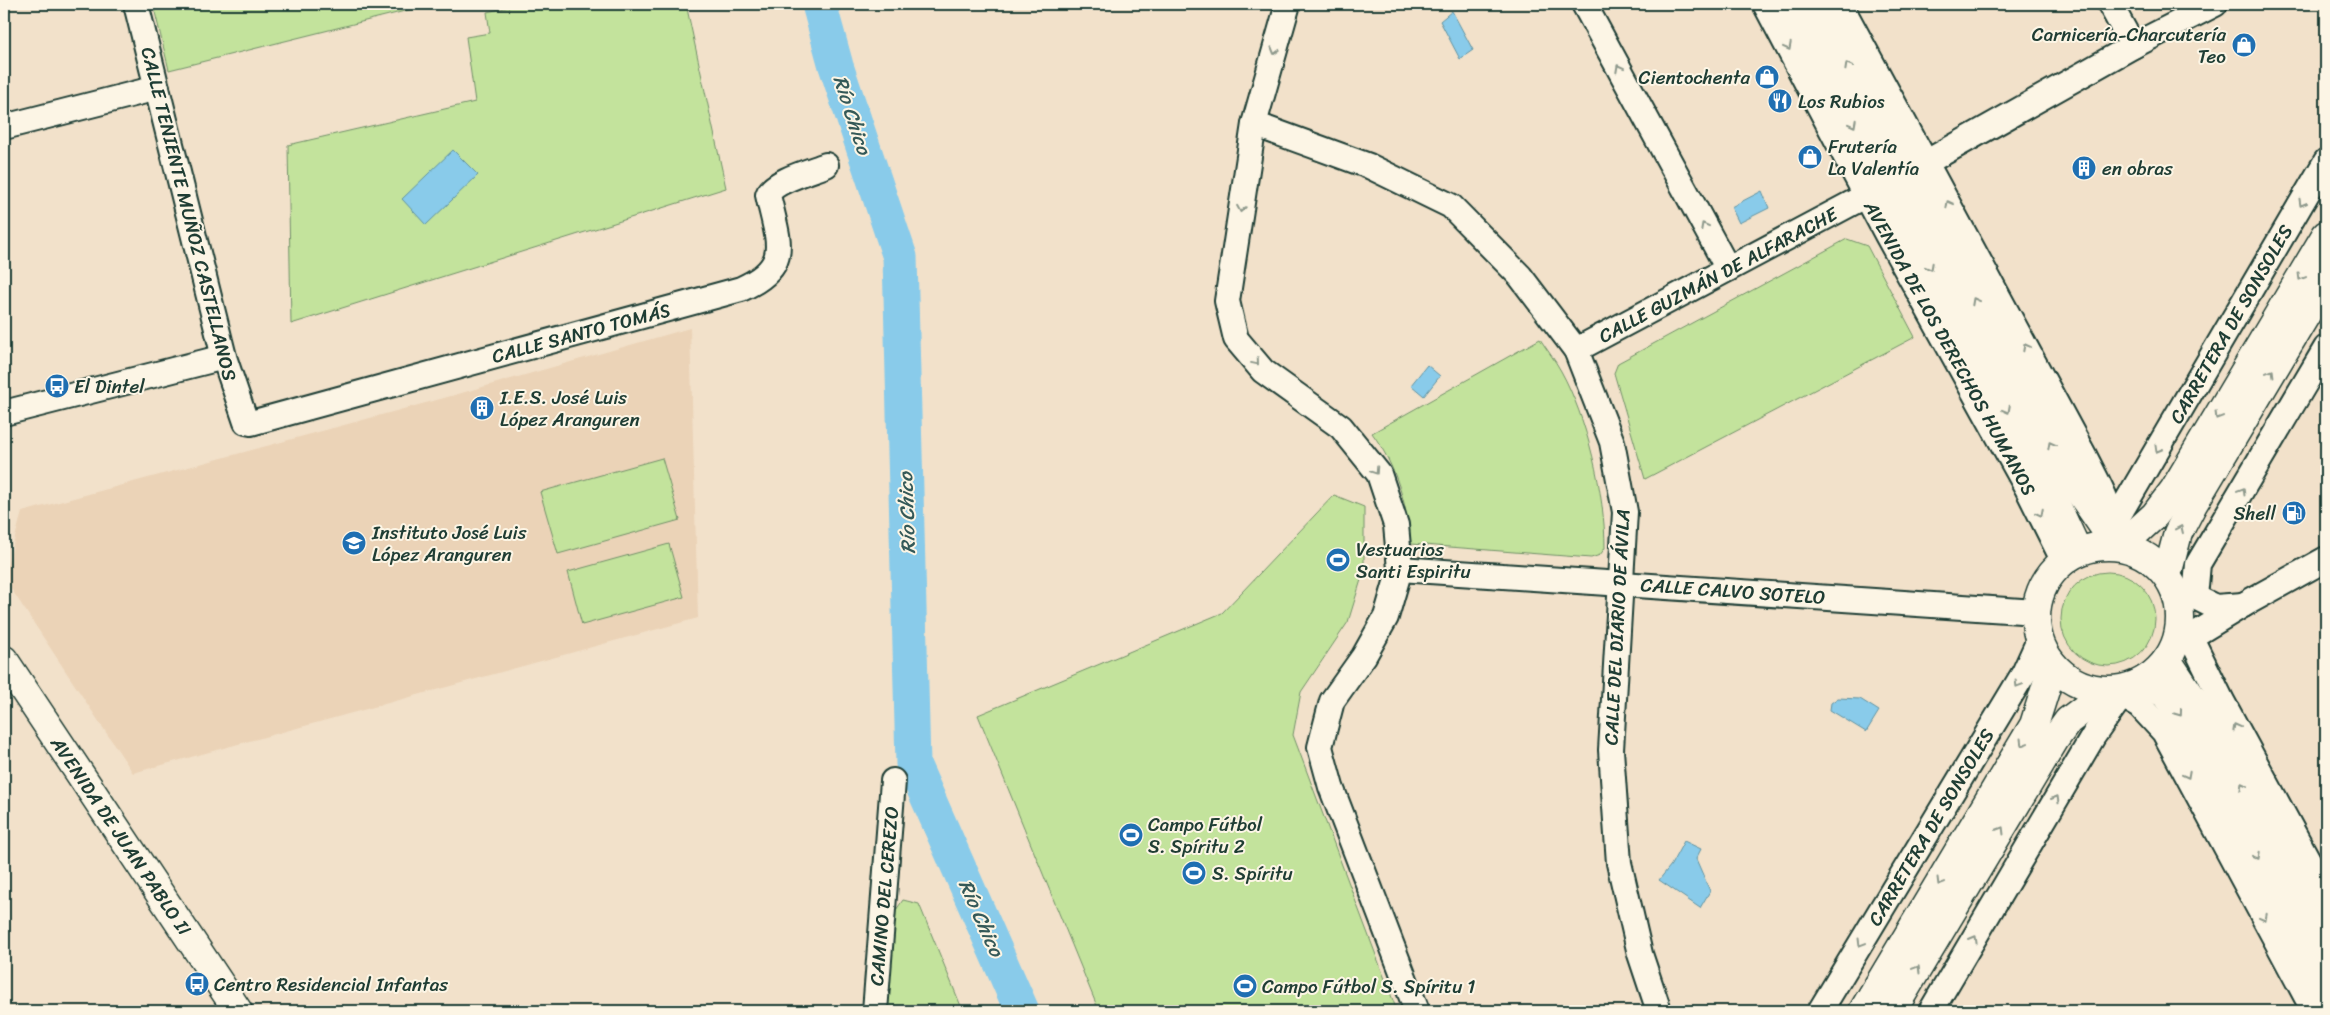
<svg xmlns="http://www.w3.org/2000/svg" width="2330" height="1015" font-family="Sriracha,sans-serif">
	<rect width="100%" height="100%" fill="#f2e1ca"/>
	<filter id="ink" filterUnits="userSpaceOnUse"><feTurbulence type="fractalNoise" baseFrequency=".02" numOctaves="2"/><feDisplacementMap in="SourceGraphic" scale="10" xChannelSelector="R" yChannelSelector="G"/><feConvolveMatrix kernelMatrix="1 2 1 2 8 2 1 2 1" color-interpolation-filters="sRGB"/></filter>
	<g filter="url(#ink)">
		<polygon fill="#ebd3b7" points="690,328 698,618 133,773 4,578 22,512 444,398"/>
		<g fill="#c3e39c" stroke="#719068">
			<polygon points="153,4 433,4 169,70"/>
			<polygon points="522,4 686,4 726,188 291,324 288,145 475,102 466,37 490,33 487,12"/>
			<polygon points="1847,239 1867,246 1915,337 1645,479 1614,373 1618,363"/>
			<path d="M1540 339C1547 350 1555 360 1561 371 1587 418 1605 494 1605 548L1600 555 1591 558 1411 544C1407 504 1396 466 1372 433Z"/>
			<polygon points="662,458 680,520 558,554 540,492"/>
			<polygon points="1334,495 1364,507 1364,570 1348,622 1301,692 1293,735 1397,1011 1099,1011 978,715 1222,613"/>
			<polygon points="669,544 684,597 582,625 568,572"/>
			<circle cx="2108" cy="619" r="47"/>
			<polygon points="903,900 919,904 963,1011 893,1011 887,1006 886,995 896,910"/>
		</g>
		<g fill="#89cbea" stroke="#5f92a1">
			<polygon points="1452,11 1473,50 1460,59 1440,21"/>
			<polygon points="453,150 478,175 426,225 402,199"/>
			<polygon points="1762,191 1769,208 1739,223 1731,207"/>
			<polygon points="1427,365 1440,376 1424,396 1411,385"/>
			<polygon points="1838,698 1860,699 1879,711 1866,732 1830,710 1831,703"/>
			<polygon points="1684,841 1701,849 1696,859 1710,891 1700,908 1659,880 1671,865"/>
		</g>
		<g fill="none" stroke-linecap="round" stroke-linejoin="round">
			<polyline stroke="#89cbea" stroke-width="35" points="819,4 836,66 900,257 913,764 1022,1011"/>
			<defs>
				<g id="minor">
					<path d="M136 4 224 357 246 422 251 423 741 289C793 266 778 241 768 195 773 181 811 171 826 165"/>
					<polyline points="1288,4 1254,124 1227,301 1236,339 1263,371 1341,427 1379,474 1396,525 1400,569 1386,617 1364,656 1332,701 1320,747 1331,787 1417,1011"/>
					<polyline points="1584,4 1728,269"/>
					<polyline points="1765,4 1887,235 2027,488 2063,560"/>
					<path d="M1840 4 2085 457C2099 485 2114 508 2114 541"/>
					<polyline points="2110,4 2133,46"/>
					<polyline points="1254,124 1369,166 1451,206 1520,276 1576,350 1612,442 1625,512 1611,750 1619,863 1640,954 1659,1011"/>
					<polyline points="4,127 157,88"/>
					<polyline points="1576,350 1886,185 2133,46 2215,4"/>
					<polyline points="4,413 224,357"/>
					<polyline points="2110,530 2326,161"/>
					<polyline points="1400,569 2036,612"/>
					<polyline points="2177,595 2195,597 2215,607 2243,605"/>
					<polyline points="2195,597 2198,564 2326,348"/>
					<polyline points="2180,629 2191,638 2222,701 2326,893"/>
					<polyline points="2174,647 2243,605 2326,559"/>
					<polyline points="2112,690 2140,706 2164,732 2314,1011"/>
					<polyline points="875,1011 893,781"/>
					<polyline points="1820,1011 2024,673 2039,640"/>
					<polyline points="1931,1011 2094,735 2127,688"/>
				</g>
				<g id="major">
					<polyline points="1788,4 2044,479 2078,552"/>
					<polyline points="1814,4 1908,173 2063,468 2117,546"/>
					<polyline points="4,660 238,1011"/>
					<polyline points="2167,660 2201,711 2326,936"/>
					<polyline points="2144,681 2165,694 2184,721 2326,984"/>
				</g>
				<g id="highway">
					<circle cx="2108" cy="618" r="72"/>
					<polyline points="2121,546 2155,515 2174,490 2326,235"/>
					<polyline points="2167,575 2178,533 2193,504 2326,281"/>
					<polyline points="1863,1011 2034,725 2053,665"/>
					<polyline points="1892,1011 2055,739 2068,721 2108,691"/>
				</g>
			</defs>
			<use href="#minor" stroke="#1f3d34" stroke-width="28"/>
			<use href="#major" stroke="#1f3d34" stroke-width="31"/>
			<use href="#highway" stroke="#1f3d34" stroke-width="31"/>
			<use href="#minor" stroke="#fcf5e5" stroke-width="24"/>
			<use href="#major" stroke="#fcf5e5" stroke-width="28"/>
			<use href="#highway" stroke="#fcf5e5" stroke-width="28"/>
		</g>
		<defs><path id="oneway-chevron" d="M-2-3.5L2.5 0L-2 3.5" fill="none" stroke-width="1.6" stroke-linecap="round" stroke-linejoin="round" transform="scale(1.25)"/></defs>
		<g stroke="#8e998c">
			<use href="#oneway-chevron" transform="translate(1788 47) rotate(62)"/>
			<use href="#oneway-chevron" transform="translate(1275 51) rotate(106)"/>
			<use href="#oneway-chevron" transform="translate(1848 66) rotate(-119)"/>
			<use href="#oneway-chevron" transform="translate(1619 68) rotate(-118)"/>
			<use href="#oneway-chevron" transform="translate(1853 124) rotate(62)"/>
			<use href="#oneway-chevron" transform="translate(2302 203) rotate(120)"/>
			<use href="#oneway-chevron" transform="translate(1949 204) rotate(-118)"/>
			<use href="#oneway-chevron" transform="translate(1241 209) rotate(99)"/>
			<use href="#oneway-chevron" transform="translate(1704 226) rotate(-118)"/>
			<use href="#oneway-chevron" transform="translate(1930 267) rotate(62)"/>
			<use href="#oneway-chevron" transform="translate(2301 277) rotate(121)"/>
			<use href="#oneway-chevron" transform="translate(1975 301) rotate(-118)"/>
			<use href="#oneway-chevron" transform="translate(2026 347) rotate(-118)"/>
			<use href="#oneway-chevron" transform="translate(1256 362) rotate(50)"/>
			<use href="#oneway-chevron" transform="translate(2271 373) rotate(-59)"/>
			<use href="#oneway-chevron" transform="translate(2007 410) rotate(62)"/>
			<use href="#oneway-chevron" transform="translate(2218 416) rotate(121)"/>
			<use href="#oneway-chevron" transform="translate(2051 445) rotate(-118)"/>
			<use href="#oneway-chevron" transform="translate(2158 449) rotate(120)"/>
			<use href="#oneway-chevron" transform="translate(1375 471) rotate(56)"/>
			<use href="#oneway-chevron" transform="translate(2242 491) rotate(-59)"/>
			<use href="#oneway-chevron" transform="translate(2040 513) rotate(63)"/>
			<use href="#oneway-chevron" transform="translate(2180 529) rotate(-65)"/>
			<use href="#oneway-chevron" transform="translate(2018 684) rotate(121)"/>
			<use href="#oneway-chevron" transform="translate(2179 713) rotate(54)"/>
			<use href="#oneway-chevron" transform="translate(2236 727) rotate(-119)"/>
			<use href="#oneway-chevron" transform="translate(2023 743) rotate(121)"/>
			<use href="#oneway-chevron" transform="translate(2187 775) rotate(62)"/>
			<use href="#oneway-chevron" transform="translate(2243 786) rotate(-119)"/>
			<use href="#oneway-chevron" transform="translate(2056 799) rotate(-60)"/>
			<use href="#oneway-chevron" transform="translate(2001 830) rotate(-59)"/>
			<use href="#oneway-chevron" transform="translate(2257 856) rotate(62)"/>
			<use href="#oneway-chevron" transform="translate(1940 882) rotate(121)"/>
			<use href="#oneway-chevron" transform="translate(2264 918) rotate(62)"/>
			<use href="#oneway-chevron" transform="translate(1974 939) rotate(-60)"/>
			<use href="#oneway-chevron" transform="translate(1861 943) rotate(121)"/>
			<use href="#oneway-chevron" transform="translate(1917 969) rotate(-59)"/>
		</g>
	</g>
	<defs>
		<symbol id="shop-disc" viewBox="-11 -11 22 22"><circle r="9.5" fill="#1f6fb2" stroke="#fcf5e5"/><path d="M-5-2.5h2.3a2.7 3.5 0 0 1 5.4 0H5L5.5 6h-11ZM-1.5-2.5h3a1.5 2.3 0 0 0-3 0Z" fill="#fff"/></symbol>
		<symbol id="restaurant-disc" viewBox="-11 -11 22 22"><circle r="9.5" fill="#1f6fb2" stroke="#fcf5e5"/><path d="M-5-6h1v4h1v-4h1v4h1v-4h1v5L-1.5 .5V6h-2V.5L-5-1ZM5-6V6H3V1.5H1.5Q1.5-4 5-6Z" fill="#fff"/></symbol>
		<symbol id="building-disc" viewBox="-11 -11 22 22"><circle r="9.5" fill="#1f6fb2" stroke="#fcf5e5"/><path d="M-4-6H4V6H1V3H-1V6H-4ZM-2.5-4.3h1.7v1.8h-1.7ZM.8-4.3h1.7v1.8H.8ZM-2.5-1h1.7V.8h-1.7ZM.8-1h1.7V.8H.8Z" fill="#fff"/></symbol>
		<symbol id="bus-disc" viewBox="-11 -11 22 22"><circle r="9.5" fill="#1f6fb2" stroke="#fcf5e5"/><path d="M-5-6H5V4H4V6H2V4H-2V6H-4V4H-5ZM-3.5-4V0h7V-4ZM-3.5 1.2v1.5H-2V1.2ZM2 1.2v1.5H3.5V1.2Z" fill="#fff"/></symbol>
		<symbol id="fuel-disc" viewBox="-11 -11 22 22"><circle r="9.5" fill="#1f6fb2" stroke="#fcf5e5"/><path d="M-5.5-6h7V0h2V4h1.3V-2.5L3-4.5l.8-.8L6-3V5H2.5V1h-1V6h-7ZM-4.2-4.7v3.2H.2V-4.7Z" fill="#fff"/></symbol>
		<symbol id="school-disc" viewBox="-11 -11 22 22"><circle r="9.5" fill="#1f6fb2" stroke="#fcf5e5"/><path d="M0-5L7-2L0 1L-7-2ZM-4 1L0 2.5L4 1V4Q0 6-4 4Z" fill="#fff"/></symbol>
		<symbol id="stadium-disc" viewBox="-11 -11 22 22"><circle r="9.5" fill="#1f6fb2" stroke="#fcf5e5"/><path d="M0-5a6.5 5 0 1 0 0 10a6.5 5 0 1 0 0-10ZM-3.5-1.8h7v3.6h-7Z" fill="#fff"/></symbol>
	</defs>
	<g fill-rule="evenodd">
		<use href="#shop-disc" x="2230" y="31" width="28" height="28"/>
		<use href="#shop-disc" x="1753" y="63" width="28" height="28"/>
		<use href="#restaurant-disc" x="1766" y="87" width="28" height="28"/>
		<use href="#shop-disc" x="1796" y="143" width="28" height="28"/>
		<use href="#building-disc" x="2070" y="154" width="28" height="28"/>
		<use href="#bus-disc" x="43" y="372" width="28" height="28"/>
		<use href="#building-disc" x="468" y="394" width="28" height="28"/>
		<use href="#fuel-disc" x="2280" y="499" width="28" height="28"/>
		<use href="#school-disc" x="340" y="529" width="28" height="28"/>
		<use href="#stadium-disc" x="1324" y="546" width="28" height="28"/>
		<use href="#stadium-disc" x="1117" y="821" width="28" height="28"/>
		<use href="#stadium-disc" x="1180" y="859" width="28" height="28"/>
		<use href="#bus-disc" x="183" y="970" width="28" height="28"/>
		<use href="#stadium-disc" x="1231" y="972" width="28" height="28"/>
	</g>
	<g text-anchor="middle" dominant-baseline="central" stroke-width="4" stroke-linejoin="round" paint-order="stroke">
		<g font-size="19" fill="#1f3d34" stroke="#fcf5e5" text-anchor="start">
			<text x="2226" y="34" text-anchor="end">Carnicería-Charcutería<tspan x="2226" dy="22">Teo</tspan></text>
			<text x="1750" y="77" text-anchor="end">Cientochenta</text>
			<text x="1798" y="101">Los Rubios</text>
			<text x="1828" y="146">Frutería<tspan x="1828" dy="22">La Valentía</tspan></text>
			<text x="2102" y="168">en obras</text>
			<text x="74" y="386">El Dintel</text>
			<text x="500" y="397">I.E.S. José Luis<tspan x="500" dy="22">López Aranguren</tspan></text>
			<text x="2276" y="513" text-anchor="end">Shell</text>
			<text x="372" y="532">Instituto José Luis<tspan x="372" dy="22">López Aranguren</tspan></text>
			<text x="1356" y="549">Vestuarios<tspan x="1356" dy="22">Santi Espiritu</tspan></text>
			<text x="1148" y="824">Campo Fútbol<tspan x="1148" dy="22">S. Spíritu 2</tspan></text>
			<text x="1212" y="873">S. Spíritu</text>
			<text x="214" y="984">Centro Residencial Infantas</text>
			<text x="1262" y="986">Campo Fútbol S. Spíritu 1</text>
		</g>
		<g font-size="19" fill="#1f3d34" stroke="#fcf5e5">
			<text transform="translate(189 214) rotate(76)">CALLE TENIENTE MUÑOZ CASTELLANOS</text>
			<text transform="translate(1718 275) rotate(-28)">CALLE GUZMÁN DE ALFARACHE</text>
			<text transform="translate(2231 324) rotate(-60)">CARRETERA DE SONSOLES</text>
			<text transform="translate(581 333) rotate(-15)">CALLE SANTO TOMÁS</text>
			<text transform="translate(1950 348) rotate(61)">AVENIDA DE LOS DERECHOS HUMANOS</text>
			<text transform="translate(1733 591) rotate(4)">CALLE CALVO SOTELO</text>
			<text transform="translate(1617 627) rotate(-87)">CALLE DEL DIARIO DE ÁVILA</text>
			<text transform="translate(1931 827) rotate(-59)">CARRETERA DE SONSOLES</text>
			<text transform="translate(121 836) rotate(56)">AVENIDA DE JUAN PABLO II</text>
			<text transform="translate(884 896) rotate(-85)">CAMINO DEL CEREZO</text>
		</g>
		<g font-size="20" font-style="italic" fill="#345958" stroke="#fcf5e5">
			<text transform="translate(852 115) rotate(72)">Río Chico</text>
			<text transform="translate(907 513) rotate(-92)">Río Chico</text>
			<text transform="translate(981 918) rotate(66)">Río Chico</text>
		</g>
	</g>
	<rect width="2330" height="1015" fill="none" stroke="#fcf5e5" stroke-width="20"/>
	<rect x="10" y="10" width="2310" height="995" fill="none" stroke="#1f3d34" stroke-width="2" filter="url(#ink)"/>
</svg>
